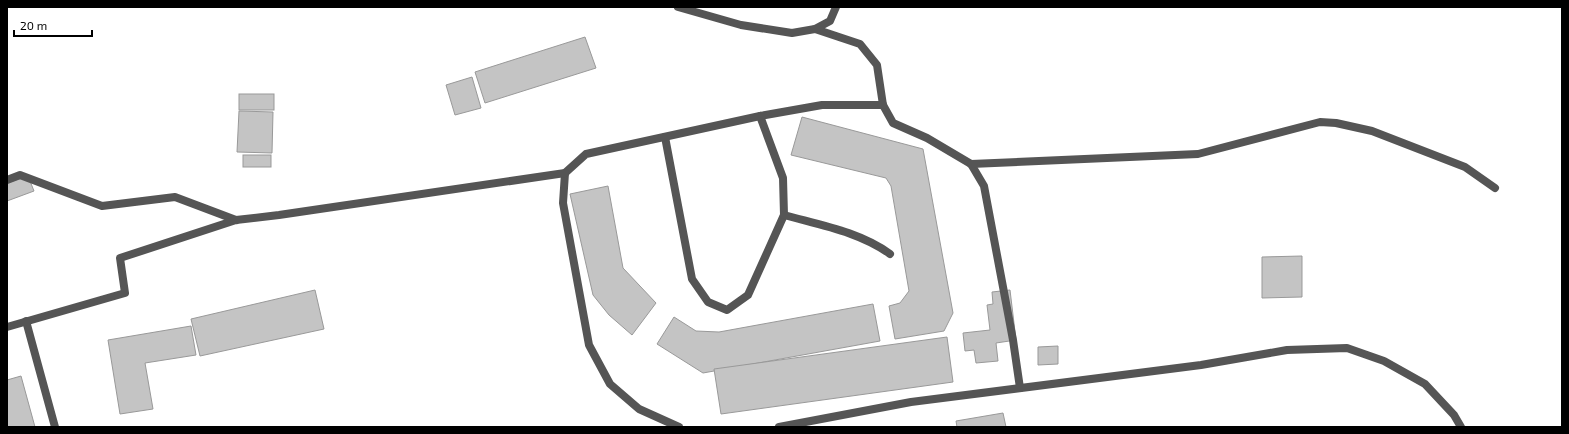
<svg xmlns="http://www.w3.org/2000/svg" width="1569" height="434" font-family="'Exo 2',sans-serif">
	<rect width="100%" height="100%" fill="#fff"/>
	<g fill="#c4c4c4" stroke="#999">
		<polygon points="585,37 596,68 485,103 475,72"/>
		<polygon points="472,77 481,108 455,115 446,85"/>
		<rect x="239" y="94" width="35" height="16"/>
		<polygon points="239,111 273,112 272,153 237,152"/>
		<polygon points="802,117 923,149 953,313 944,331 895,339 889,306 900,303 909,291 891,186 886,178 791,155"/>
		<rect x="243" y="155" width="28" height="12"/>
		<polygon points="28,176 34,191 7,201 7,183"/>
		<polygon points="608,186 623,268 656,303 632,335 609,315 593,295 570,194"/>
		<polygon points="1302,256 1302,297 1262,298 1262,257"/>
		<polygon points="315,290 324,329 200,356 191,319"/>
		<polygon points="1010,290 1016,340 996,343 998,361 976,363 974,350 965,351 963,333 990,330 987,305 993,304 992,292"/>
		<polygon points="873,304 880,341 703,373 657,344 674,317 696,331 719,332"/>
		<polygon points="191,326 196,355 145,363 153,409 120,414 108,340"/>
		<polygon points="947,337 953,382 721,414 714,369"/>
		<polygon points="1058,346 1058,364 1038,365 1038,347"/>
		<polygon points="21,376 35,427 7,427 7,380"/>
		<polygon points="1003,413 1006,427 957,427 956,421"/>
	</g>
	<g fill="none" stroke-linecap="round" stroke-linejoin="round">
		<g stroke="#555" stroke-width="8">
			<polyline points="815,29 860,44 877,65 883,105 893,123 927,138 971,164 984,186 1013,340 1020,388"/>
			<polyline points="665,137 692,279 708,302 727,310 748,295 784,215 783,178 760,116"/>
			<polyline points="971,164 1198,154 1320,122 1336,123 1372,131 1465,167 1495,188"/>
			<path d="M784 215C820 225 860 232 890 254"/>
			<polyline points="679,427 639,409 610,384 589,345 563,203 565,173 586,154 760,116 822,105 883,105"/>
			<polyline points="779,427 911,402 1201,365 1287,350 1347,348 1384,361 1425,384 1454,415 1461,427"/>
		</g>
		<g stroke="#555" stroke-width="8">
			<polyline points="678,7 741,25 792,33 815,29 830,21 836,7"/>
			<polyline points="7,180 20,175 102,206 175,197 236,220"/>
			<polyline points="26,321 55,427"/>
			<polyline points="7,327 125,293 120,258 236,220 279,215 565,173"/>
		</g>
	</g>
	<rect width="1569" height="434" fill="none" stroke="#000000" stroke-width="16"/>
	<path d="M14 30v6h78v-6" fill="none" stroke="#000000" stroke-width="2"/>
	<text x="20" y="30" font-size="12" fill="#000000" stroke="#ffffff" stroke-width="3" paint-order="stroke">20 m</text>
</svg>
